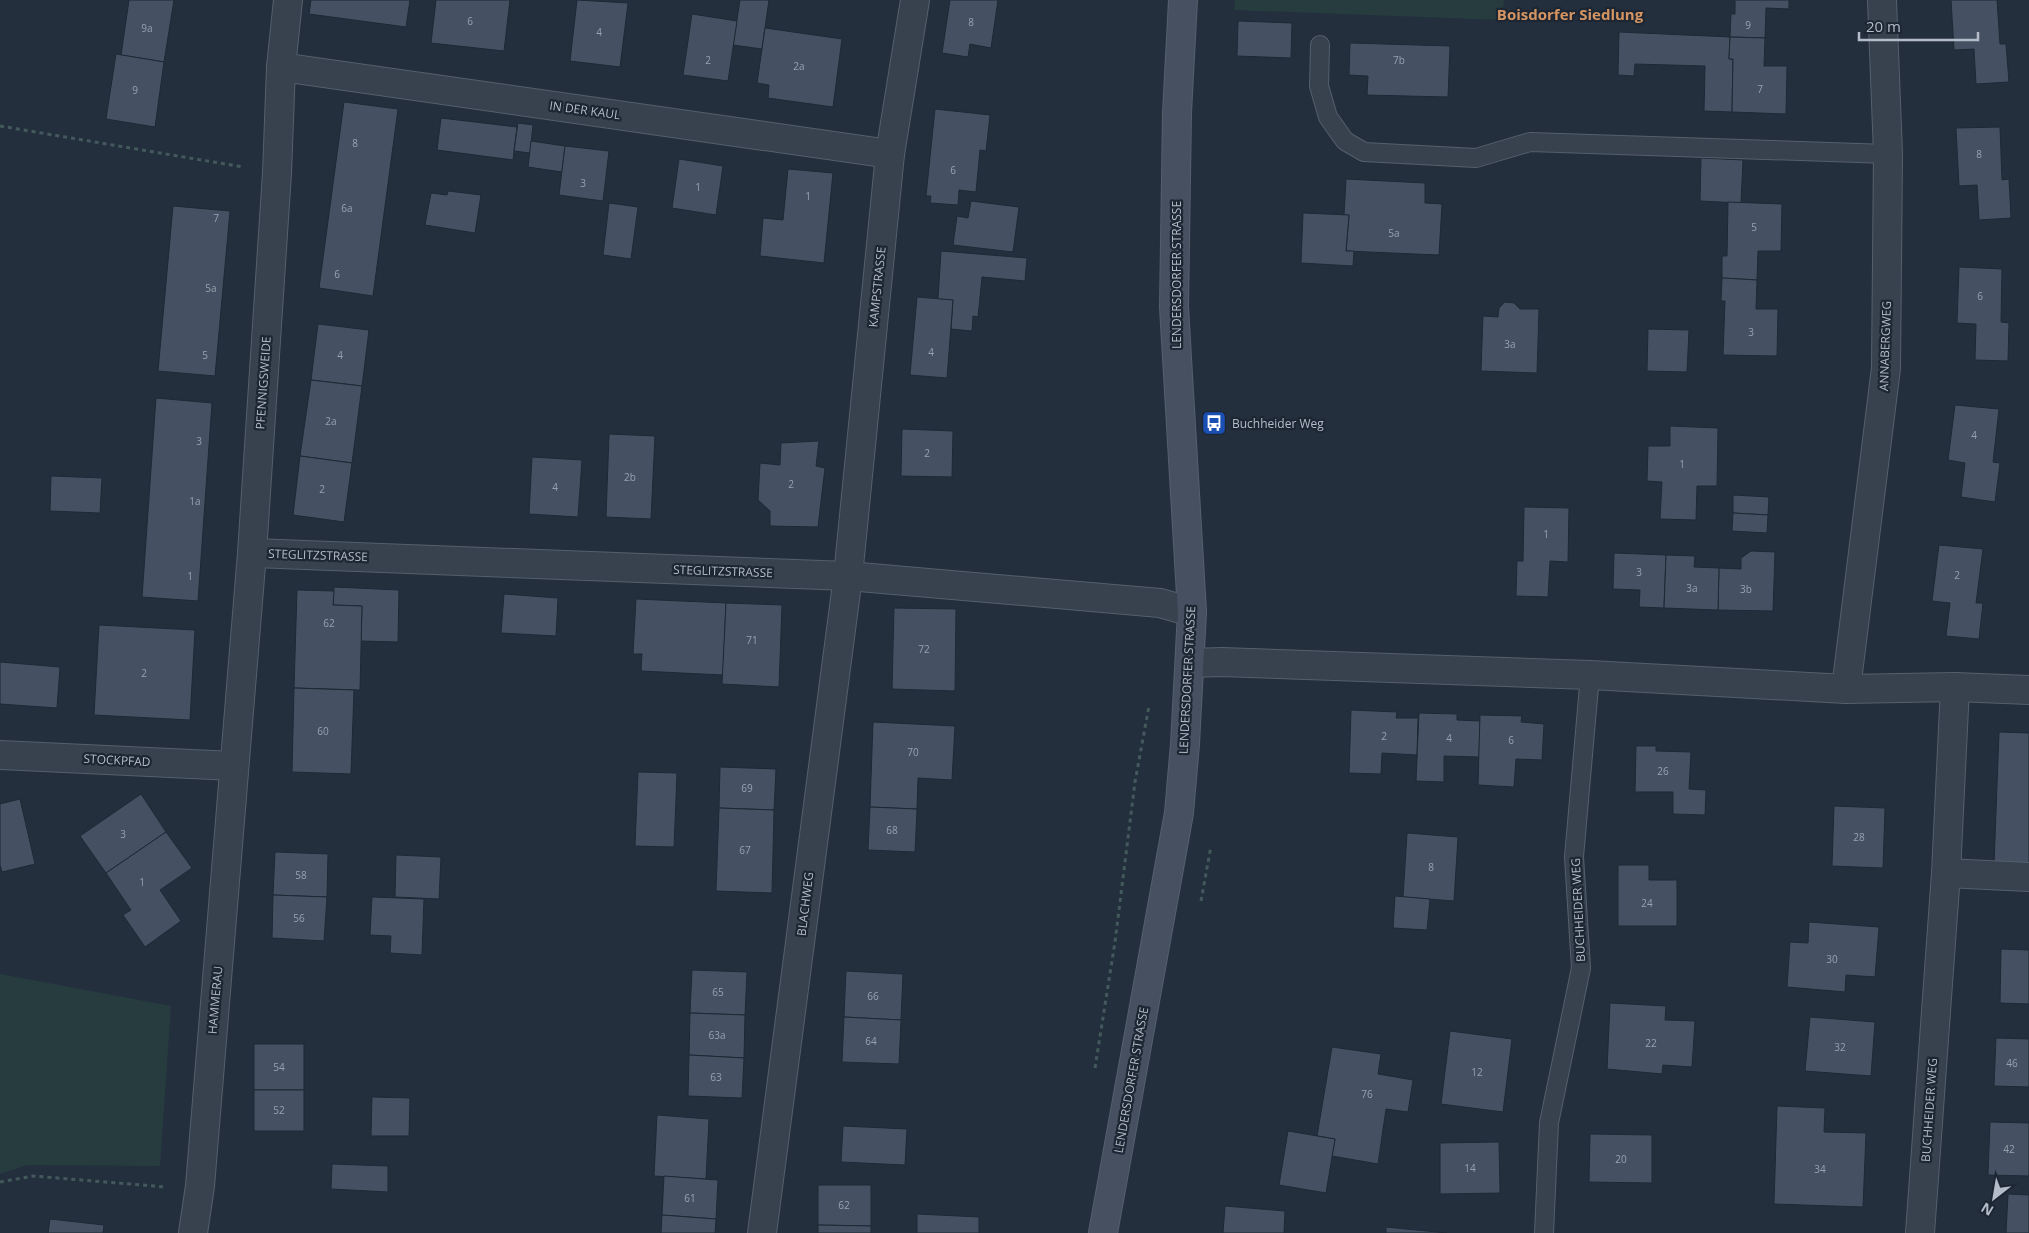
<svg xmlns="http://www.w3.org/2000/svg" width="2029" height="1233" font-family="'Open Sans',sans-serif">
	<rect width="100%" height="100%" fill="#242f3e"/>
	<g fill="#263c3f">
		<polygon points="1235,0 1504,0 1502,20 1234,10"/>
		<polygon points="0,974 171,1006 160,1166 27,1165 0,1174"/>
	</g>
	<g fill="#455162" stroke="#1f2835">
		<polygon points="129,0 174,0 164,62 121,55"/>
		<polygon points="311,0 410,0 406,27 309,14"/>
		<polygon points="436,0 510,0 504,51 431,43"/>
		<polygon points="577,0 628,3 620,67 570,61"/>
		<polygon points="740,0 769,0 762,49 733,45"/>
		<polygon points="950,0 998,0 991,48 970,44 968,57 942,53"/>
		<polygon points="1735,0 1789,0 1789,9 1766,8 1765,38 1730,37 1731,14 1735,14"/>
		<polygon points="1951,0 1997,0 2000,44 2006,44 2009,82 1976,84 1974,49 1954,50"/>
		<polygon points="692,14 737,21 728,81 683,75"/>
		<polygon points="1238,21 1292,23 1291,58 1237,56"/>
		<polygon points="765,28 842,39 833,107 768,98 769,85 757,83"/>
		<polygon points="1619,32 1730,37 1729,59 1733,59 1732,112 1704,111 1705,66 1635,64 1634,76 1618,75"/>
		<polygon points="1730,37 1765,38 1764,66 1787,66 1786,114 1732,112 1733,59 1729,59"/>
		<polygon points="1350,43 1450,46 1448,97 1367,95 1368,76 1349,75"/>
		<polygon points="116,54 164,62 155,127 106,119"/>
		<polygon points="344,102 398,109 373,296 319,288"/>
		<polygon points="935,109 990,115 986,151 980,150 976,192 959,190 958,205 930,203 931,196 926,196"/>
		<polygon points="441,118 517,127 513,160 437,150"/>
		<polygon points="518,123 533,125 530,153 514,151"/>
		<polygon points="2000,127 2002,180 2009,179 2011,218 1979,220 1977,185 1959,186 1956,128"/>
		<polygon points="531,141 565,146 562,172 528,167"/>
		<polygon points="565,146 609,151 603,201 559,195"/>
		<polygon points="1701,158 1743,160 1741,203 1700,201"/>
		<polygon points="679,159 723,166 716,215 672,208"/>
		<polygon points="788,169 833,173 824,263 760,256 763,218 783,220"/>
		<polygon points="1346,179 1425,183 1425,203 1442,204 1439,255 1346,251 1349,215 1344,215"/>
		<polygon points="448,191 481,195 475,233 425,225 431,193 447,195"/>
		<polygon points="971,201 1019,207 1013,252 953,245 957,216 968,218"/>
		<polygon points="1728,202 1782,204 1781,251 1758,251 1757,280 1722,278 1722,256 1727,256"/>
		<polygon points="609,203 638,207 631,259 603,255"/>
		<polygon points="173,206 230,211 215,376 158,371"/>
		<polygon points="1303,213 1349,215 1346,251 1354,251 1353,266 1301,263"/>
		<polygon points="941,251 1027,258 1025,281 982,277 978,317 973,316 972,331 951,329 953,300 938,299"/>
		<polygon points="1959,267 2002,269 2001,322 2009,323 2008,361 1975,360 1976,324 1957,323"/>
		<polygon points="1722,278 1757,280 1756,309 1778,309 1777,356 1723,355 1725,301 1721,301"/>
		<polygon points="917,297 953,300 947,378 910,375"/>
		<polygon points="1505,302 1514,303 1520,309 1539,309 1537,373 1481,371 1483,316 1498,317 1499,308"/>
		<polygon points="318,324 369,330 362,386 311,380"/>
		<polygon points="1648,329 1689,330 1687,372 1647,371"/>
		<polygon points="311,380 362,386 352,463 300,456"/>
		<polygon points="156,398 212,403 198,601 142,597"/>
		<polygon points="1955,405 1999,409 1993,462 2000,463 1995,502 1961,497 1965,463 1948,460"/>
		<polygon points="1670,426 1718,428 1717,486 1697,486 1696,520 1660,519 1662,482 1647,481 1648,446 1670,446"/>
		<polygon points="902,429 953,431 952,477 901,476"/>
		<polygon points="609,434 655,436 651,519 606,517"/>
		<polygon points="819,441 816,466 825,468 818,527 770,526 770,511 758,500 760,463 780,465 781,443"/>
		<polygon points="300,456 352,463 344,522 293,515"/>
		<polygon points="532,457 582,460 578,517 529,514"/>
		<polygon points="51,476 102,478 100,513 50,511"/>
		<polygon points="1733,495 1769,497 1768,515 1733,513"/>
		<polygon points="1524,507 1569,508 1568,562 1550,561 1548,597 1516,596 1517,561 1523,561"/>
		<polygon points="1733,513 1768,515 1767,533 1732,531"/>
		<polygon points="1939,545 1983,549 1976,603 1983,603 1979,639 1946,636 1950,603 1932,601"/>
		<polygon points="1751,551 1775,552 1773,611 1718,610 1719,568 1741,569 1741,558"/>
		<polygon points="1614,553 1666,555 1664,608 1639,607 1640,590 1613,589"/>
		<polygon points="1666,555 1695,556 1694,567 1719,568 1718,610 1664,608"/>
		<polygon points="334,587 399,590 398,642 361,641 362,606 333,605"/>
		<polygon points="297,590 334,591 333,605 362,606 360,690 294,688"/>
		<polygon points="504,594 558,598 556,636 501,633"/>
		<polygon points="636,599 726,603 723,675 641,671 642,654 633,654"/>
		<polygon points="726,603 782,605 779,687 722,684"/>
		<polygon points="894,608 956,609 955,691 892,689"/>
		<polygon points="99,625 195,630 190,720 94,715"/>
		<polygon points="0,662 60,667 57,708 0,704"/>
		<polygon points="294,688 354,690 351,774 292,772"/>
		<polygon points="1351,710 1397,712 1396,718 1418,718 1417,755 1382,753 1381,774 1349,773"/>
		<polygon points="1419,713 1457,714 1457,720 1480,721 1479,757 1444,756 1444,782 1416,781"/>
		<polygon points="1480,715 1522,716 1521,722 1544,724 1542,760 1516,759 1514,787 1478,785"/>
		<polygon points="873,722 955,726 952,780 918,778 917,809 870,807"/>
		<polygon points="1999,732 2029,733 2029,867 1994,865"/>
		<polygon points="1636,746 1656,746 1656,751 1691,752 1689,789 1706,790 1705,815 1673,814 1673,792 1635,792"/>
		<polygon points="720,767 776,769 774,810 719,808"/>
		<polygon points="638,772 677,773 674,847 635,846"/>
		<polygon points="141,794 166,832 106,873 80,836"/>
		<polygon points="20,799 35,864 2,872 0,865 0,804"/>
		<polygon points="1834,806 1885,808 1883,868 1832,866"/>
		<polygon points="870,807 917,809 915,852 868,850"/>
		<polygon points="719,808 774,810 772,893 716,891"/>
		<polygon points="166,832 192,868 160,890 181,921 145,947 123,915 131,910 106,873"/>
		<polygon points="1407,833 1458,837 1454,901 1403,897"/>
		<polygon points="275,852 328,854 327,897 273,895"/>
		<polygon points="396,855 441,857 439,899 395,897"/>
		<polygon points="1618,865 1649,865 1649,880 1677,880 1677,926 1618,926"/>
		<polygon points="273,895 327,897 324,941 272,938"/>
		<polygon points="1395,896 1430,899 1427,930 1393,928"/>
		<polygon points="372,897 424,899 422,955 390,953 391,936 370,935"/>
		<polygon points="1809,922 1879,927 1875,977 1846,975 1845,992 1787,987 1790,942 1808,943"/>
		<polygon points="2001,949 2029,950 2029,1004 2000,1003"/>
		<polygon points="692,970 747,972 745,1015 690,1013"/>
		<polygon points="846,971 903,974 901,1020 844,1017"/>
		<polygon points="1610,1003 1666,1006 1665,1020 1695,1021 1692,1067 1663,1065 1662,1074 1607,1069"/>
		<polygon points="690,1013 745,1015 744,1058 689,1055"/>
		<polygon points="844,1017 901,1020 899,1064 842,1062"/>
		<polygon points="1810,1017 1875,1022 1871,1076 1805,1071"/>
		<polygon points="1450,1031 1512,1039 1503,1112 1441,1104"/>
		<polygon points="1996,1038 2029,1039 2029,1087 1994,1086"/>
		<rect x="254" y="1044" width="50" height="46"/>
		<polygon points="1332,1047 1381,1054 1378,1074 1413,1080 1408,1112 1386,1109 1378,1164 1332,1156 1335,1139 1317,1136"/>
		<polygon points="689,1055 744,1058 742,1098 688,1096"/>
		<rect x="254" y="1090" width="50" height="41"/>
		<polygon points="372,1097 410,1098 409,1136 371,1136"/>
		<polygon points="1777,1106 1825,1108 1824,1132 1866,1133 1863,1207 1774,1204"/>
		<polygon points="657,1115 709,1119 706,1179 654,1176"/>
		<polygon points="1990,1122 2029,1123 2029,1176 1988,1175"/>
		<polygon points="843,1126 907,1129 905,1165 841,1162"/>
		<polygon points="1288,1131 1335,1139 1326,1193 1279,1185"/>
		<polygon points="1590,1134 1652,1135 1652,1183 1589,1182"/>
		<polygon points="1499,1142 1500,1193 1440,1194 1440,1143"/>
		<polygon points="332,1164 388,1166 388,1192 331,1189"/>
		<polygon points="664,1176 718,1180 716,1219 662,1215"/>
		<polygon points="818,1185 871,1185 871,1226 818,1225"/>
		<polygon points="2008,1194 2029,1195 2029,1233 2006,1233"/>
		<polygon points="1225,1206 1285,1211 1284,1233 1223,1233"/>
		<polygon points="917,1214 979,1217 979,1233 917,1233"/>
		<polygon points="662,1215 716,1219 715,1233 661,1233"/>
		<polygon points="50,1219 104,1225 103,1233 48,1233"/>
		<polygon points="818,1225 871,1226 871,1233 818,1233"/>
		<polygon points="1386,1227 1447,1233 1386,1233"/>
	</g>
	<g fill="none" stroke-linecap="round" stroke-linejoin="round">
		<defs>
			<g id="lane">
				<polyline points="1320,45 1319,86 1328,117 1345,141 1364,152 1476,158 1530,142 1888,154"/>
				<polyline points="1544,1233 1549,1123 1581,968 1574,857 1590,675"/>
			</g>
			<g id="street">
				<polyline points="281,67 890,154"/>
				<polyline points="252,553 848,576 1160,603 1192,612"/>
				<polyline points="1190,663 1222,662 1590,675 1846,689 1955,687 2029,690"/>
				<polyline points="1846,689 1886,368 1888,154 1882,0"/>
				<polyline points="0,755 234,766"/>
				<polyline points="1946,873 2029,877"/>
				<polyline points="193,1233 200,1186 252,553 277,173 281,67 288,0"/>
				<polyline points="762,1233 848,576 890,154 915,0"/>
				<polyline points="1920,1233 1946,873 1955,687"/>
			</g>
			<polyline id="secondary" points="1103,1233 1179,813 1185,744 1192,612 1174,307 1177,113 1183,0"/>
		</defs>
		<use href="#lane" stroke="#565f6c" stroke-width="20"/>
		<use href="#street" stroke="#565f6c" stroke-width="30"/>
		<use href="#secondary" stroke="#565f6c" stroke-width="30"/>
		<g stroke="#44595c" stroke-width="3" stroke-dasharray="4 4" stroke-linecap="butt">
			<polyline points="0,126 243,167"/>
			<polyline points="1201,901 1211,846"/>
			<polyline points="1095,1068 1115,942 1135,782 1149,706"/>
			<polyline points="0,1182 33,1176 166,1187"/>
		</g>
		<use href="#lane" stroke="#38414e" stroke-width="18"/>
		<use href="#street" stroke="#38414e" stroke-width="28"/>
		<use href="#secondary" stroke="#465061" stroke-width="28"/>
	</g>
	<defs>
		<symbol id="bus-square" viewBox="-11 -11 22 22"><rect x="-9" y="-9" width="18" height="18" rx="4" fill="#1a4fb4" stroke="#1d2633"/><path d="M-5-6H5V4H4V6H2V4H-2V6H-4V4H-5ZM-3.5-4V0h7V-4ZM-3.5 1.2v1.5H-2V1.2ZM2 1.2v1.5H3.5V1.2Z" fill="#fff"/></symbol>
	</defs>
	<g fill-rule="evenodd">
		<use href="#bus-square" x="1200" y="409" width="28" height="28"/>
	</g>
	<g text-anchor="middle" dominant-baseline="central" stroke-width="4.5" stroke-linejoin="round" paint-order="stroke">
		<g font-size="10" fill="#98a1af">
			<text x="470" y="21">6</text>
			<text x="971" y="22">8</text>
			<text x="1748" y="25">9</text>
			<text x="147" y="28">9a</text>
			<text x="599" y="32">4</text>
			<text x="708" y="60">2</text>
			<text x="1399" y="60">7b</text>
			<text x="799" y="66">2a</text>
			<text x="1760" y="89">7</text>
			<text x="135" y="90">9</text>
			<text x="355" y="143">8</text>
			<text x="1979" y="154">8</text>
			<text x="953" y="170">6</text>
			<text x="583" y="183">3</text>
			<text x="698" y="187">1</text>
			<text x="808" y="196">1</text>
			<text x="347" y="208">6a</text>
			<text x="216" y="218">7</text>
			<text x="1754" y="227">5</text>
			<text x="1394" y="233">5a</text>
			<text x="337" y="274">6</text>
			<text x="211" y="288">5a</text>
			<text x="1980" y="296">6</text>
			<text x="1751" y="332">3</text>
			<text x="1510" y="344">3a</text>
			<text x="931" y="352">4</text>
			<text x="205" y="355">5</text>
			<text x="340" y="355">4</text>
			<text x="331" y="421">2a</text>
			<text x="1974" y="435">4</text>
			<text x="199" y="441">3</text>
			<text x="927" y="453">2</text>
			<text x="1682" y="464">1</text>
			<text x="630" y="477">2b</text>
			<text x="791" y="484">2</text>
			<text x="555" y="487">4</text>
			<text x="322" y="489">2</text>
			<text x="195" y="501">1a</text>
			<text x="1546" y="534">1</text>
			<text x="1639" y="572">3</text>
			<text x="1957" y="575">2</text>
			<text x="190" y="576">1</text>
			<text x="1692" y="588">3a</text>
			<text x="1746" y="589">3b</text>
			<text x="329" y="623">62</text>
			<text x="752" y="640">71</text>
			<text x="924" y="649">72</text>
			<text x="144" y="673">2</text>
			<text x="323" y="731">60</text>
			<text x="1384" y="736">2</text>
			<text x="1449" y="738">4</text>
			<text x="1511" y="740">6</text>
			<text x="913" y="752">70</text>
			<text x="1663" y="771">26</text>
			<text x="747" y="788">69</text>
			<text x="892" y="830">68</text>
			<text x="123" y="834">3</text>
			<text x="1859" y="837">28</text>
			<text x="745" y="850">67</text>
			<text x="1431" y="867">8</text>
			<text x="301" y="875">58</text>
			<text x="142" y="882">1</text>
			<text x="1647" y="903">24</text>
			<text x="299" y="918">56</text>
			<text x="1832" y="959">30</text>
			<text x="718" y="992">65</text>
			<text x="873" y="996">66</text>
			<text x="717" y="1035">63a</text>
			<text x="871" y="1041">64</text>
			<text x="1651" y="1043">22</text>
			<text x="1840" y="1047">32</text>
			<text x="2012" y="1063">46</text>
			<text x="279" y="1067">54</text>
			<text x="1477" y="1072">12</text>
			<text x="716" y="1077">63</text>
			<text x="1367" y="1094">76</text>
			<text x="279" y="1110">52</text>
			<text x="2009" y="1149">42</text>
			<text x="1621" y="1159">20</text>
			<text x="1470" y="1168">14</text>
			<text x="1820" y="1169">34</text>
			<text x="690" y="1198">61</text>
			<text x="844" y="1205">62</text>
		</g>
		<g font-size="12" fill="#b4bcc9" stroke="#1d2633">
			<text transform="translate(585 110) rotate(8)">IN DER KAUL</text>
			<text transform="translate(1176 275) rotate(-90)">LENDERSDORFER STRASSE</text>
			<text transform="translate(877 287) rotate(-84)">KAMPSTRASSE</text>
			<text transform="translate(1885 346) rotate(-88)">ANNABERGWEG</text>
			<text transform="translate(263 383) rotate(-86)">PFENNIGSWEIDE</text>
			<text transform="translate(318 555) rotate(2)">STEGLITZSTRASSE</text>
			<text transform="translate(723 571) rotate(2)">STEGLITZSTRASSE</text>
			<text transform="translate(1187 680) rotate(-87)">LENDERSDORFER STRASSE</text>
			<text transform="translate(117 760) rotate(3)">STOCKPFAD</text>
			<text transform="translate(805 904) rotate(-83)">BLACHWEG</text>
			<text transform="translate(1578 910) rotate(-93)">BUCHHEIDER WEG</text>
			<text transform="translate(215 1000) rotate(-85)">HAMMERAU</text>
			<text transform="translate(1131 1080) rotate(-80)">LENDERSDORFER STRASSE</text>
			<text transform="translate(1929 1110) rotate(-86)">BUCHHEIDER WEG</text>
		</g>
		<g font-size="12" fill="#b4bcc9" stroke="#1d2633" text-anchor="start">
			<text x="1232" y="423">Buchheider Weg</text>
		</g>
		<g font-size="15" font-weight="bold" fill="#d59563" stroke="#1d2633">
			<text x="1570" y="14">Boisdorfer Siedlung</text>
		</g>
	</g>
	<g transform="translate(1994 1198) rotate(211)" stroke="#1d2633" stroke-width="4" paint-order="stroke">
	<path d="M0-4L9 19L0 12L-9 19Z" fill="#b4bcc9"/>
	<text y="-8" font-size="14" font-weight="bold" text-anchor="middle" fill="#b4bcc9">N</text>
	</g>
	<path d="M1859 32v8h119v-8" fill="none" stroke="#b4bcc9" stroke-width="2.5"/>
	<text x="1866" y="32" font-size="15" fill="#b4bcc9" stroke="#1d2633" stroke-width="4" paint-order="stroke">20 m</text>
</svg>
